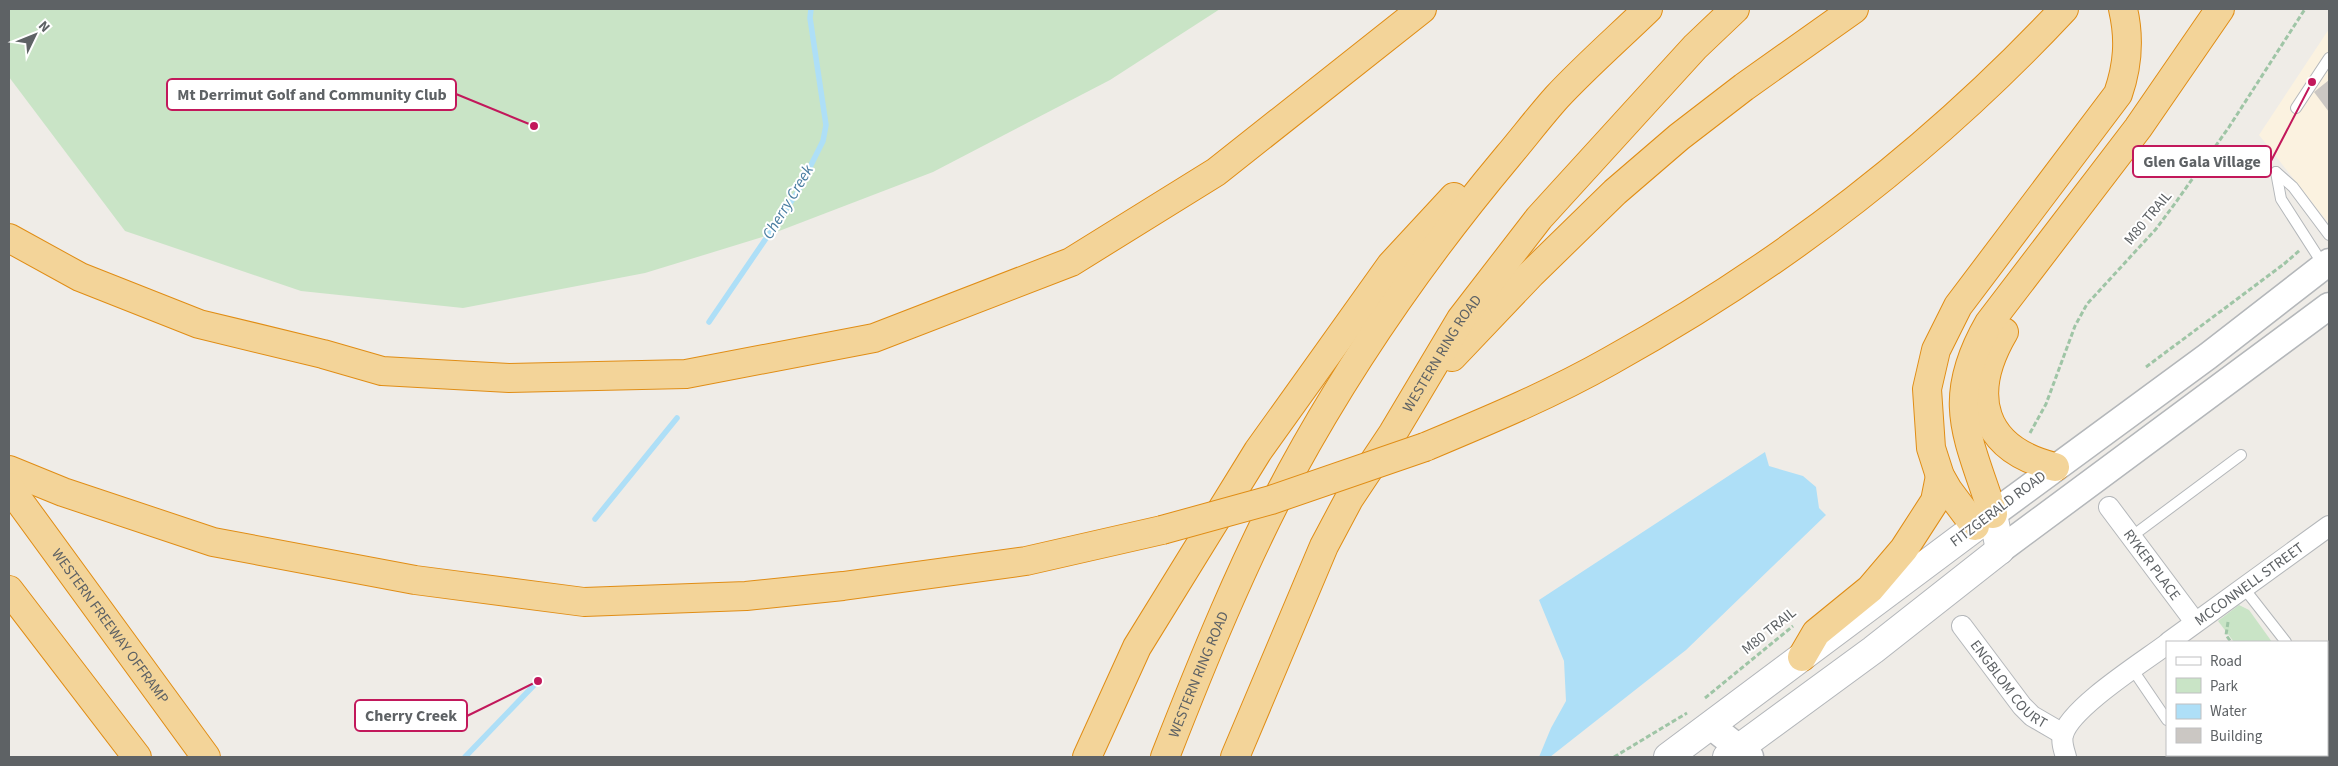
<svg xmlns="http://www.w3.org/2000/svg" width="2338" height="766" font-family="'Source Sans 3',sans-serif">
	<rect width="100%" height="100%" fill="#efece7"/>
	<polygon fill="#fbf2e0" points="2329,29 2329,224 2259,135"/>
	<g fill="#c9e4c6">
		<polygon points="9,9 1220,9 1110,80 933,172 766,236 645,273 463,308 301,291 125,231 9,77"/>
		<polygon points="2239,605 2249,610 2272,642 2234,642 2218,621"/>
		<polygon points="2327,720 2329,723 2329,757 2321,757 2319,755 2327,755"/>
	</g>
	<polygon fill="#aedff7" points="1765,452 1769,466 1803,476 1816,487 1819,508 1826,515 1686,650 1550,757 1539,757 1551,728 1566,701 1564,661 1539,600"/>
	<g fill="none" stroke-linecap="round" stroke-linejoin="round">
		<g stroke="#aedff7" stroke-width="5.5">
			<polyline points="709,322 797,193 823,141 826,125 810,18 811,9"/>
			<polyline points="595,519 677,418"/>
			<polyline points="465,757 538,681"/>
		</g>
	</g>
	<polygon fill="#cbc7c3" points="2329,80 2329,112 2314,92"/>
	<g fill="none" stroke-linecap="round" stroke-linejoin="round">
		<defs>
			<g id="service">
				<polyline points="2296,108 2329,58"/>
				<polyline points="2276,172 2281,199 2324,266"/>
				<polyline points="2276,172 2293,187 2329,235"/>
				<polyline points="2131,537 2241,455"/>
				<polyline points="2243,587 2286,642"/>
				<polyline points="2133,670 2167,720"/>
				<polyline points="2327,700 2329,704"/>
				<polyline points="2193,755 2195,757"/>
			</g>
			<g id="minor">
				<path id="s1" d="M2109 507 2195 622"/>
				<path id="s2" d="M1962 626 2022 706 2032 716 2063 734"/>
				<path id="s3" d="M2169 642 2329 526"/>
				<path d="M2066 757C2064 750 2061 742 2063 735 2070 708 2143 662 2167 644"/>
			</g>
			<g id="tertiary">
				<polyline points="1993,514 2208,356 2329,262"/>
				<polyline points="2000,550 2329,306"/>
				<polyline points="1711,726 1750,757"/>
			</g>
			<g id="secondary">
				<polyline points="1668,757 1993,514 2000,550"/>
				<polyline points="1727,757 1873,650 2000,550"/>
			</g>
			<g id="motorway">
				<polyline points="9,238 80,277 199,324 323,354 382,371 509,378 686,374 874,338 1071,262 1216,172 1422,9"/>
				<path d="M2004 332C1967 395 1981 449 2055 467"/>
				<polyline points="1452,357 1531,274 1615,192 1679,137 1744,87 1854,9"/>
				<path d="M1425 447C1487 421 1550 395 1610 361 1778 268 1933 149 2064 9"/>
				<polyline points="9,470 63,492 213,542 415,580 584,602 746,596 843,586 1026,561 1162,530"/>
				<path id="s4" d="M9 487 206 757"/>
				<path d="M1993 514C1968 436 1944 401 1989 323L2138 128 2220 9"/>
				<path d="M1975 526 1948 490 1940 476 1931 448 1927 389 1936 350 1958 306 2118 94C2128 65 2130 39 2123 9"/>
				<polyline points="9,590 137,757"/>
				<polyline points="1802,657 1816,633 1870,589 1904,549 1935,501 1940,476"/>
				<polyline points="1087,757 1137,647 1258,451 1391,265 1454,197"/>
				<path id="s5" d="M1165 757C1203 660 1242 564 1291 472 1352 360 1426 254 1508 156 1524 137 1540 116 1557 97 1586 66 1618 38 1648 9"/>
				<path id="s6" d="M1235 757 1324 546 1349 499 1393 433 1461 319 1539 218 1695 47 1735 9"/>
			</g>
		</defs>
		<use href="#service" stroke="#b4b7ba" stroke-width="12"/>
		<use href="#minor" stroke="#b4b7ba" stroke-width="22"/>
		<use href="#tertiary" stroke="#b4b7ba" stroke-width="29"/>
		<use href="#secondary" stroke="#b3b6ba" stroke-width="30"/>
		<use href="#motorway" stroke="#e08d15" stroke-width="30"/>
		<g stroke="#9fc5a6" stroke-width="3" stroke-dasharray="5 2.5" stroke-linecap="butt">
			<polyline points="2284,264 2300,250"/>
			<polyline points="2146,367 2284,264"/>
			<polyline points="2030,433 2046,404 2075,326 2087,304 2156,229 2176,202 2229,127 2305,9"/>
			<polyline points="2228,622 2226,635 2231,642"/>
			<polyline points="1705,698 1793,626"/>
			<polyline points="1614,757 1687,713"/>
		</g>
		<use href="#service" stroke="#fff" stroke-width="10"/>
		<use href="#minor" stroke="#fff" stroke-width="20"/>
		<use href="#tertiary" stroke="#fff" stroke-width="26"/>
		<use href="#secondary" stroke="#fff" stroke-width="28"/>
		<use href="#motorway" stroke="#f3d499" stroke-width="28"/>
		<defs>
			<polyline id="motorway-bridge" points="1162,530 1271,500 1425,447"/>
		</defs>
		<use href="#motorway-bridge" stroke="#e08d15" stroke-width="30" stroke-linecap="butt"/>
		<use href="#motorway-bridge" stroke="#f3d499" stroke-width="28"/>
	</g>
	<g text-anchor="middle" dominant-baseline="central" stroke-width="4" stroke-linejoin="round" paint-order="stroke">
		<g font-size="15" fill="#5e6265" stroke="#fff">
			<text transform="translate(2148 218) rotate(-50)">M80 TRAIL</text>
			<text stroke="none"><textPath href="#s6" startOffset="455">WESTERN RING ROAD</textPath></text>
			<text transform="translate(1998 509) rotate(-37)">FITZGERALD ROAD</text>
			<text stroke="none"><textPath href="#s1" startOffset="72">RYKER PLACE</textPath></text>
			<text stroke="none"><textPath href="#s3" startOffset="99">MCCONNELL STREET</textPath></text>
			<text stroke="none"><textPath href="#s4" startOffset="172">WESTERN FREEWAY OFFRAMP</textPath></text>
			<text transform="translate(1769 631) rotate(-39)">M80 TRAIL</text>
			<text stroke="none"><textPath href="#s5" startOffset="89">WESTERN RING ROAD</textPath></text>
			<text stroke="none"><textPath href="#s2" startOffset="75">ENGBLOM COURT</textPath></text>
		</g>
		<g font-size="16" font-style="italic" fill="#487ca0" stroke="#fff">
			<text transform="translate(788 202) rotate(-59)">Cherry Creek</text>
		</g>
	</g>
	<path fill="none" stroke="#c2185b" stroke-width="2" d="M534 126L456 94M2312 82L2271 161M538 681L467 716"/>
	<g fill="#c2185b" stroke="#fff" stroke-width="2">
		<circle cx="534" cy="126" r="5"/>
		<circle cx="2312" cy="82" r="5"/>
		<circle cx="538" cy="681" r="5"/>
	</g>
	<g fill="#fff" stroke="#c2185b" stroke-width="2">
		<rect x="167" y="79" width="289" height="31" rx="5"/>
		<rect x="2133" y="146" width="138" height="31" rx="5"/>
		<rect x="355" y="700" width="112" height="31" rx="5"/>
	</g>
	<g font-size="16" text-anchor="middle" font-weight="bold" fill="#5e6265">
		<text x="312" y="100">Mt Derrimut Golf and Community Club</text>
		<text x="2202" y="167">Glen Gala Village</text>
		<text x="411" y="721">Cherry Creek</text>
	</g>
	<rect width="2338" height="766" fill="none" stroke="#5e6265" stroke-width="20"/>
	<rect x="2166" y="641" width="162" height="115" fill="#ffffff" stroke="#bfc0c1"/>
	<rect x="2176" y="657" width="25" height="8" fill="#ffffff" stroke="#bfc0c1"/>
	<text x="2210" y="666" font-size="15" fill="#5e6265">Road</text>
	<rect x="2176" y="678" width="25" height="15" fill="#c9e4c6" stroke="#bfc0c1"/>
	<text x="2210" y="691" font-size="15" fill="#5e6265">Park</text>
	<rect x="2176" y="704" width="25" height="15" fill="#aedff7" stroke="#bfc0c1"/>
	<text x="2210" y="716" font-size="15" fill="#5e6265">Water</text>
	<rect x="2176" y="728" width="25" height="15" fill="#cbc7c3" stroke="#bfc0c1"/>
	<text x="2210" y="741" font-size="15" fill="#5e6265">Building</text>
	<g transform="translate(35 35) rotate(47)" stroke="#ffffff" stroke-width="4" paint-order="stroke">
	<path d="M0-4L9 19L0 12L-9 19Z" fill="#5e6265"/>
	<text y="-8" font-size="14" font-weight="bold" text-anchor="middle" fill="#5e6265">N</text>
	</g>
</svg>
